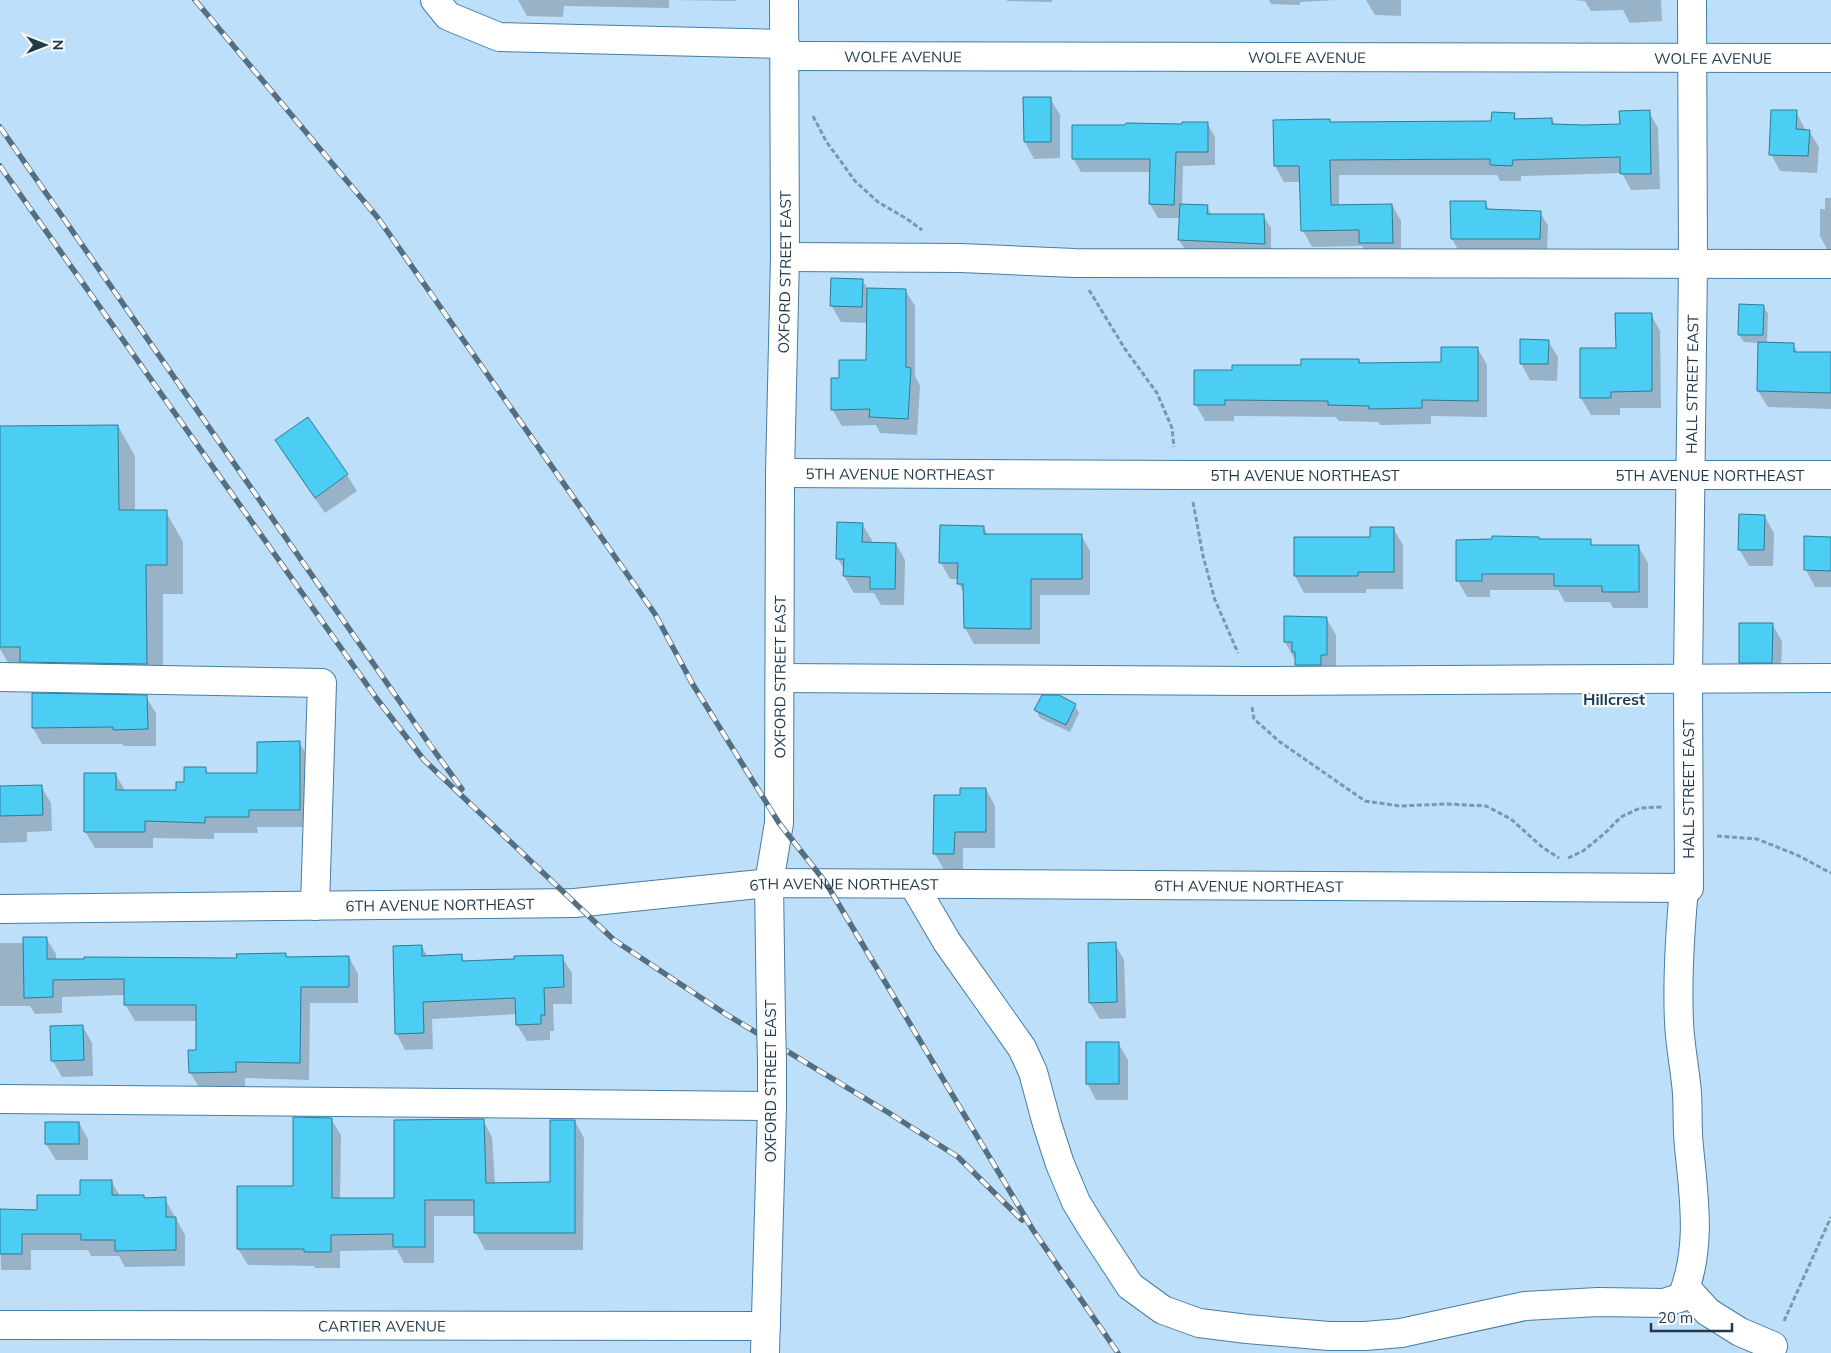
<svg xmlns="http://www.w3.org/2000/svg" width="1831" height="1353" font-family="Mulish,sans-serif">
	<rect width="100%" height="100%" fill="#bedff9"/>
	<g fill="#0003">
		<polygon points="518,0 736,0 736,1 669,0 669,8 564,6 563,17 527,16"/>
		<polygon points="1007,0 1052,0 1052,2 1007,1"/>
		<polygon points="1269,0 1337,0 1300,2 1300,5 1271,4"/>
		<polygon points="1366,0 1401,0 1401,16 1375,15"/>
		<polygon points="1572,0 1661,0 1662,21 1630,23 1623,10 1591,11 1585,1"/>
		<polygon points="1050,98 1060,115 1060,158 1034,159 1025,142"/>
		<polygon points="1649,112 1658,128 1660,189 1631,190 1622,173 1521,176 1521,181 1500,181 1497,175 1339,175 1339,206 1392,205 1401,221 1401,258 1369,259 1362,246 1312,247 1303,231 1301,182 1284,182 1275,166 1329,120 1331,124 1493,122 1514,115 1517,120 1552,119 1555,125 1621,125"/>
		<polygon points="1796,112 1806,131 1809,131 1819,147 1817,173 1780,171 1771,154"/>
		<polygon points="1207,123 1215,137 1215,165 1183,166 1182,205 1207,206 1212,216 1263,215 1271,228 1271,257 1187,253 1179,240 1180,218 1158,218 1150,204 1151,172 1081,172 1073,158 1183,125"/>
		<polygon points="1825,198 1831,198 1831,249 1827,249 1820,236 1820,209 1825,209"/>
		<polygon points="1485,202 1490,211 1540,212 1548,226 1547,252 1460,253 1452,239"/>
		<polygon points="862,280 868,289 905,290 915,306 915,376 920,386 917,435 880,433 876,425 842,426 832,409 840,379 868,361 868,323 841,322 831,305"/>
		<polygon points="1763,306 1768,314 1767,344 1793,344 1798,353 1831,353 1831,409 1768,407 1758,391 1759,343 1744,342 1739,335"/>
		<polygon points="1651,314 1660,331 1661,408 1620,408 1620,415 1591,415 1581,398 1617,349"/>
		<polygon points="1548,341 1558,357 1557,381 1530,380 1521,363"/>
		<polygon points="1478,349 1487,365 1487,417 1431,416 1431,424 1380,425 1378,422 1339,421 1336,417 1234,416 1234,421 1205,421 1196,405 1233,372 1359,360 1361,364 1442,363"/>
		<polygon points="308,418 347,475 357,491 325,513 286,457 276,440"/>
		<polygon points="118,426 135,456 135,512 166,512 183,542 183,594 163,594 163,694 16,676 0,649 0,427"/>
		<polygon points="1765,517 1774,533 1773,566 1749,566 1739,549"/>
		<polygon points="862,524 872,540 871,544 896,544 905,560 904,605 881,605 874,593 854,593 844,576 845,571 838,559"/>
		<polygon points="983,527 988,535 1081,535 1090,551 1090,595 1040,595 1040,644 974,644 965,628 965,594 959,584 959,579 950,579 941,563"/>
		<polygon points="1393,528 1403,545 1403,589 1366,589 1366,593 1304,593 1295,576 1295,538 1371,538"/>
		<polygon points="1831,538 1831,587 1815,587 1806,570"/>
		<polygon points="1493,540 1590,541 1593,546 1638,546 1648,563 1648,608 1613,608 1610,602 1565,602 1558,590 1490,590 1490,597 1467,597 1458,581"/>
		<polygon points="1326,618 1336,635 1336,671 1306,681 1297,665 1297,658 1294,658 1285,642"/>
		<polygon points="1772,624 1782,641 1781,679 1750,679 1740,662"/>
		<polygon points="146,697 156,713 156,746 124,746 122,744 42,744 33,728"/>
		<polygon points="1075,705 1079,713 1070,732 1040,718 1036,710"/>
		<polygon points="299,742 309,759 309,827 257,827 258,833 214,833 214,839 153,838 153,848 95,848 85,831 116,775 126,792 177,792 185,783 205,768 209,775 259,775"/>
		<polygon points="41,786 51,803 52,831 27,832 27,842 0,843 0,787"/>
		<polygon points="986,789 995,806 995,848 963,848 963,870 944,870 935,854 961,797"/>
		<polygon points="46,938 56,954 56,960 238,959 286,954 288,958 349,957 358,974 358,1003 310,1003 309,1080 245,1078 245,1089 200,1089 190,1072 197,1051 197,1021 135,1021 125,1004 125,995 62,997 62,1013 35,1014 30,1006 0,1006 0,943 24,943"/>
		<polygon points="1115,944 1124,960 1126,1018 1100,1019 1090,1003"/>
		<polygon points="422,947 428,957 461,956 465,962 562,957 572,973 572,1004 553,1004 554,1031 550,1031 550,1040 527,1041 517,1025 517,1014 432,1019 433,1049 405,1050 396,1033"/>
		<polygon points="83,1027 92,1043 93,1076 62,1077 52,1060"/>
		<polygon points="1118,1043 1128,1060 1128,1100 1096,1100 1087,1083"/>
		<polygon points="331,1119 341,1135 340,1199 395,1199 483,1120 492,1137 495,1184 551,1183 575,1121 584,1138 583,1250 485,1250 476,1233 475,1216 434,1216 434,1263 404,1263 397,1250 340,1251 340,1268 315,1268 314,1266 248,1265 238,1249 294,1187"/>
		<polygon points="79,1123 88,1139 88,1160 56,1160 46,1144"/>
		<polygon points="111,1181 120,1196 143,1196 145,1199 165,1199 185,1235 185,1266 125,1267 119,1256 91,1256 88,1250 31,1250 31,1270 1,1270 0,1210 38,1211 82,1196"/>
	</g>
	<g fill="#4ccef4" stroke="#2d7c93">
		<polygon points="1023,97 1051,97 1051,142 1024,142"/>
		<polygon points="1650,110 1651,174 1620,174 1620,157 1513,160 1512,166 1490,165 1490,159 1330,160 1331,205 1392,204 1393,243 1359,243 1359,230 1301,231 1299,166 1274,166 1273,120 1330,119 1330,122 1491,121 1492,112 1515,113 1514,119 1552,118 1552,124 1584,125 1620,124 1619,111"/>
		<polygon points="1771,110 1797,110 1796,129 1810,130 1808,156 1769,155"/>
		<polygon points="1182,122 1208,122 1208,152 1176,152 1174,205 1149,204 1150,159 1072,159 1072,125 1125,125 1126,123 1182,124"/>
		<polygon points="1450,201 1486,201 1486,209 1541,211 1540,239 1451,239"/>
		<polygon points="1180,204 1208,205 1207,214 1264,214 1265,244 1178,240"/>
		<polygon points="831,278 863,279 862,307 830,306"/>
		<polygon points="867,288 906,289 906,367 911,368 908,419 869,417 870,409 831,410 831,378 839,378 839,360 866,360"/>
		<polygon points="1739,304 1764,305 1763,335 1738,335"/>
		<polygon points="1615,313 1652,313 1652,391 1611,392 1611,398 1580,398 1580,348 1616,348"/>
		<polygon points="1520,339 1549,340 1548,364 1520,364"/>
		<polygon points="1758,342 1794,343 1794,352 1831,352 1831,393 1757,391"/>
		<polygon points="1441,347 1478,347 1478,401 1422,400 1422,408 1369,409 1369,406 1328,405 1328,401 1225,400 1225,405 1194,405 1194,370 1232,370 1232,365 1301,365 1301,359 1359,359 1359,363 1441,362"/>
		<polygon points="308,417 348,474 315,498 275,440"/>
		<polygon points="118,425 119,510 167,510 167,565 146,565 147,664 20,662 20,647 0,647 0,426"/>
		<polygon points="1739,514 1765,515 1764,550 1738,550"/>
		<polygon points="837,522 863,523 862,542 896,543 895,589 870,589 870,577 843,576 844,559 836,559"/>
		<polygon points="940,525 984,526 984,534 1082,534 1082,579 1031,579 1031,629 964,628 963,584 957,584 958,563 939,563"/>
		<polygon points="1370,527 1394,527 1394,572 1358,572 1358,576 1294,576 1294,537 1370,537"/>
		<polygon points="1492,536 1539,537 1539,539 1591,539 1591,545 1639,545 1639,592 1602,592 1602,586 1554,586 1554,574 1482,574 1482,581 1456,581 1456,540 1492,539"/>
		<polygon points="1804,536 1831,537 1831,571 1804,570"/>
		<polygon points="1284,616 1327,617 1327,655 1321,655 1321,665 1295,665 1295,652 1292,652 1292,642 1284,642"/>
		<polygon points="1739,623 1773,623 1772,663 1739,663"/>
		<polygon points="32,693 147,695 148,729 113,730 113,727 32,728"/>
		<polygon points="1042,695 1059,695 1076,704 1066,725 1034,710"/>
		<polygon points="300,741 300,810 249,810 249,817 205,817 205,823 145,821 145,832 84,832 84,773 116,773 116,790 176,790 176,782 184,782 184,767 206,767 206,773 257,773 257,742"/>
		<polygon points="42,785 43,815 0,816 0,786"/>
		<polygon points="960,788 986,788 986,832 955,832 954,854 933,854 934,795 960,795"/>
		<polygon points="23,937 47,937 47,959 84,959 84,957 237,958 236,954 286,953 286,957 349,956 349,987 301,987 300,1063 236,1062 236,1072 189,1073 188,1050 196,1050 196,1005 124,1005 124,979 53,980 53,997 24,998"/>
		<polygon points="1116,942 1117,1002 1089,1003 1088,943"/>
		<polygon points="422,945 422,956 462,954 462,961 514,959 514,956 563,955 564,987 544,988 545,1015 541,1015 541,1024 516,1025 515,998 423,1002 424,1033 395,1034 393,946"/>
		<polygon points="83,1025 84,1060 51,1061 50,1026"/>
		<rect x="1086" y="1042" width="33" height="42"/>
		<polygon points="293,1117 332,1118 332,1198 394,1198 394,1120 484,1119 486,1183 550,1182 550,1120 575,1120 575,1233 474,1233 474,1200 425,1200 425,1247 393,1247 393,1234 331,1235 331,1252 304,1252 304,1249 237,1249 237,1186 293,1186"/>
		<rect x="45" y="1122" width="34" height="22"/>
		<polygon points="80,1180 112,1180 112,1195 144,1195 144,1198 166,1197 166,1217 176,1217 176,1250 115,1251 115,1240 81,1240 81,1234 22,1234 22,1254 0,1254 0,1209 37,1210 37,1195 80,1195"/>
	</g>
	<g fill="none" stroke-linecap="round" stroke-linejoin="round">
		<defs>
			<g id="minor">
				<polyline points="435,0 448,16 499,37 785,44"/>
				<path id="s1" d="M785 56 1831 58"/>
				<polyline points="785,257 961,258 1074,263 1831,264"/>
				<path id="s2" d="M780 473 1189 475H1831"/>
				<polyline points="0,677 322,683 315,906"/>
				<polyline points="781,678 1248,681 1831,678"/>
				<path d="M913 884 947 942 1022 1048 1033 1072 1047 1124 1060 1164 1076 1202 1090 1225 1130 1286 1163 1310 1199 1323 1247 1329 1329 1336H1365L1401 1333 1525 1306 1598 1302 1664 1303 1682 1297C1702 1248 1694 1198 1689 1147 1687 1129 1688 1111 1687 1093 1685 1069 1680 1046 1679 1022 1677 978 1680 932 1684 888"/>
				<path id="s3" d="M0 909 575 903 769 883 1689 888 1688 679 1693 263 1692 0"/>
				<path id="s4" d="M771 1021 769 883 779 823 780 473 785 257 784 0"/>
				<polyline points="0,1099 772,1106"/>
				<polyline points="1686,1288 1708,1312 1740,1332 1773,1346"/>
				<path id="s5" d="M0 1325 766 1326"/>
				<polyline points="765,1353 772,1106 772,1062"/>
			</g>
		</defs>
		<use href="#minor" stroke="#477da4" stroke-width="30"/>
		<g stroke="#7b97ad" stroke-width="3" stroke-dasharray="5 2.5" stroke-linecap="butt">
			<polyline points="813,116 826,141 855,181 878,202 907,219 922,230"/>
			<polyline points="1089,290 1125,349 1157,393 1172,428 1174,447"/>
			<polyline points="1193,502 1203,556 1215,600 1238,653"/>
			<polyline points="1252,707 1254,719 1280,742 1365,801 1400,806 1447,804 1486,806 1511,819 1542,847 1559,858"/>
			<polyline points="1717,836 1757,839 1797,855 1831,873"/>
			<polyline points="1568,858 1583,851 1605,833 1621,817 1640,808 1662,807"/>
			<polyline points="1784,1321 1831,1217"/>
		</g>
		<use href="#minor" stroke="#fff" stroke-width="28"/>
		<defs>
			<g id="rail">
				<polyline points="195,0 378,218 655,614 692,683 779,823 826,883 1033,1230 1118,1353"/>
				<polyline points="0,127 430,745 462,789"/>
				<polyline points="0,166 377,699 424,760 614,940 724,1013 889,1113 958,1157 1022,1220"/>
			</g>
		</defs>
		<use href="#rail" stroke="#546e82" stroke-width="5.5"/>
		<use href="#rail" stroke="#fbfbfb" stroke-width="4" stroke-dasharray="11" stroke-linecap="butt"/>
		<defs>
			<polyline id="minor-bridge" points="771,1021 772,1062"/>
		</defs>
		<use href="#minor-bridge" stroke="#477da4" stroke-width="30" stroke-linecap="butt"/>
		<use href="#minor-bridge" stroke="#fff" stroke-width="28"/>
	</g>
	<g text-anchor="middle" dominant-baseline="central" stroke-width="4.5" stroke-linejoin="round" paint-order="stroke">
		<g font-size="15" fill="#233a4b" stroke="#fbfbfb">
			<text stroke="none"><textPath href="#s1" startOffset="118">WOLFE AVENUE</textPath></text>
			<text stroke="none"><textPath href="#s1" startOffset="522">WOLFE AVENUE</textPath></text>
			<text stroke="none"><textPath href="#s1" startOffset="928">WOLFE AVENUE</textPath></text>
			<text stroke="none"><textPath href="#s4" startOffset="750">OXFORD STREET EAST</textPath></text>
			<text stroke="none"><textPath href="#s3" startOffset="2194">HALL STREET EAST</textPath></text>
			<text stroke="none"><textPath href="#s2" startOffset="120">5TH AVENUE NORTHEAST</textPath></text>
			<text stroke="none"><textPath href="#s2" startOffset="525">5TH AVENUE NORTHEAST</textPath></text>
			<text stroke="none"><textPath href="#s2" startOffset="930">5TH AVENUE NORTHEAST</textPath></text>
			<text stroke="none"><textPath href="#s4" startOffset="345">OXFORD STREET EAST</textPath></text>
			<text transform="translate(1688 789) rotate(-90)">HALL STREET EAST</text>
			<text stroke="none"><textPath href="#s3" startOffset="845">6TH AVENUE NORTHEAST</textPath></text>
			<text stroke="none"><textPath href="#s3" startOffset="1250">6TH AVENUE NORTHEAST</textPath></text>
			<text stroke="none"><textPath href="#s3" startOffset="440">6TH AVENUE NORTHEAST</textPath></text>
			<text transform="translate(770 1081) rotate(-90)">OXFORD STREET EAST</text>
			<text stroke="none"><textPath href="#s5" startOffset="382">CARTIER AVENUE</textPath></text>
		</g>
		<g font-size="16" font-weight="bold" fill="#113b56" stroke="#fbfbfb">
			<text x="1614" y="699">Hillcrest</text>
		</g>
	</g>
	<g transform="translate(45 45) rotate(90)" stroke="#fbfbfb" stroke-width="4" paint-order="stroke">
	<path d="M0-4L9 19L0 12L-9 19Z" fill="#233a4b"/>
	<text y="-8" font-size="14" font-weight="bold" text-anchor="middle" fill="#233a4b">N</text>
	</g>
	<path d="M1651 1323v8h81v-8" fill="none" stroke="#233a4b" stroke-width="2.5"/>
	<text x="1658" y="1323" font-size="15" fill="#233a4b" stroke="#fbfbfb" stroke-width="4" paint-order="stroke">20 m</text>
</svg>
